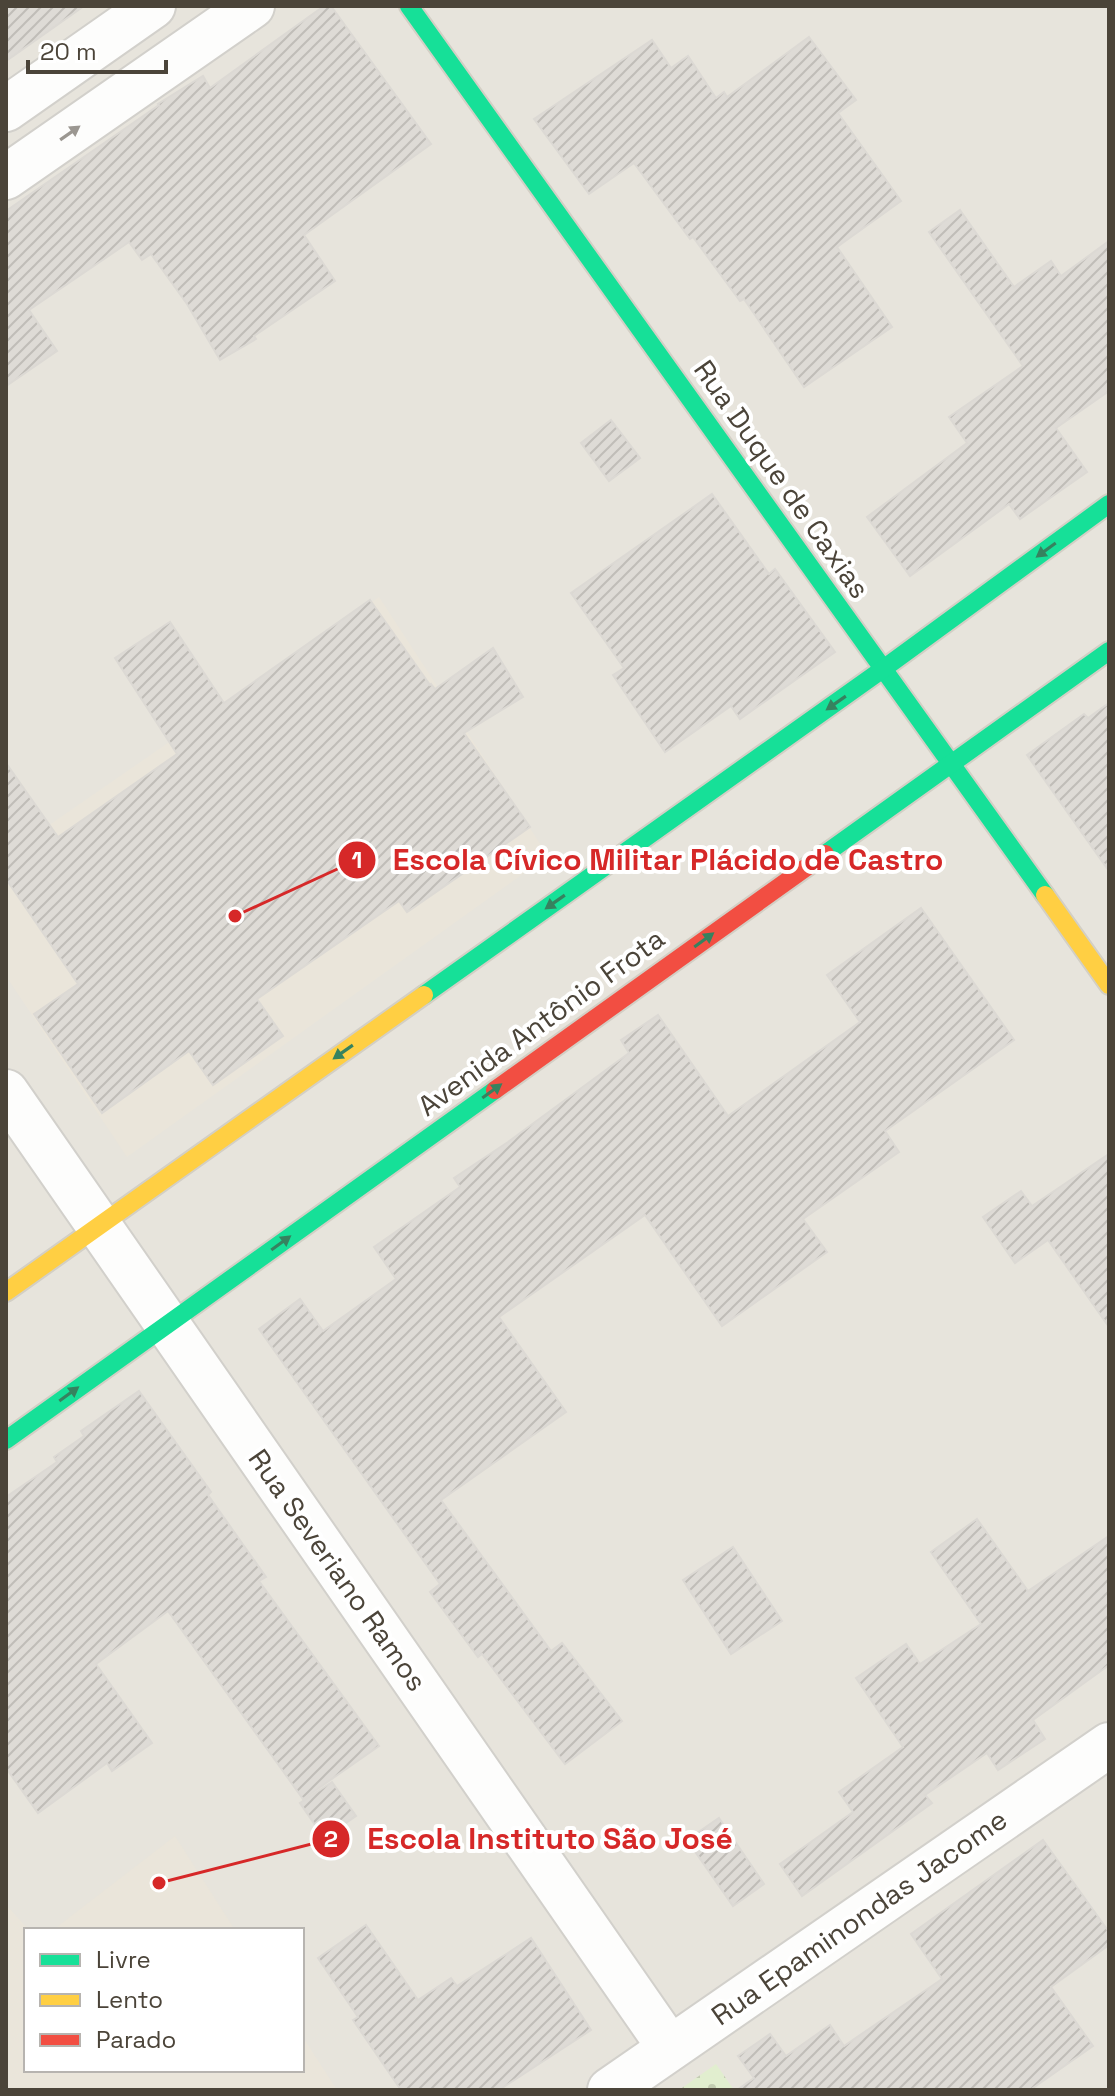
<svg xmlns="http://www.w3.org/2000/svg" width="1115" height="2096" font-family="'Space Grotesk',sans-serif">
	<defs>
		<pattern id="cemetery-stones" width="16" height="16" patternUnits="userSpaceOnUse" patternTransform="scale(2)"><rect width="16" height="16" fill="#e1eecf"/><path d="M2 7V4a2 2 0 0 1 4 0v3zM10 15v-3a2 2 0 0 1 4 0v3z" fill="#c3cdb2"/></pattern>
		<pattern id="building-hatch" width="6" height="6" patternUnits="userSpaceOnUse" patternTransform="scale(2)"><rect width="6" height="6" fill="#dedbd6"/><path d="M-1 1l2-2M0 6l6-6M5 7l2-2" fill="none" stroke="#c0bdb8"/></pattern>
	</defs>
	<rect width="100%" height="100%" fill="#f4f2ee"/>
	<path fill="#e7e4dc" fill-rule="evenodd" d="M6 6H1109V2090H6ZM26 1930H302V2070H26Z"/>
	<g fill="#eae5da">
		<polygon points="379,597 548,856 127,1157 6,976 6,855"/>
		<polygon points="175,1836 235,1930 53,1930"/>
		<polygon points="6,1905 29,1930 26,1930 26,2070 302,2070 302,2036 337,2090 6,2090"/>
	</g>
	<polygon fill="url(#cemetery-stones)" points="716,2064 734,2090 679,2090"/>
	<g fill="url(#building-hatch)" stroke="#dcd9d4" stroke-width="2">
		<polygon points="6,6 84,6 6,61"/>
		<polygon points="324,6 331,6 431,144 304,235 335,281 254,336 256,339 220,360 187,304 151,254 142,260 129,242 29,310 57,351 6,386 6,211 159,105 158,104 203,76 210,88"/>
		<polygon points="809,37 856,100 838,113 901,201 837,247 892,327 804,387 744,299 740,301 693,237 690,239 634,163 589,194 534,119 652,40 671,68 688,56 716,98 724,92 727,97"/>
		<polygon points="960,210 1014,287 1051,261 1061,276 1109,241 1109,391 1056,428 1087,472 1020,519 1009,504 910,576 867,517 967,443 949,417 1023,366 929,232"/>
		<polygon points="611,420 640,458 609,481 581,443"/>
		<polygon points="712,494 769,574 775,569 835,652 740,719 731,706 665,752 613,675 624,668 571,593"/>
		<polygon points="370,600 430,685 431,684 435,689 493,648 523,697 464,733 530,827 407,912 399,901 257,999 283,1036 213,1085 189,1051 102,1113 34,1014 78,984 6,879 6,763 58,837 177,754 115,658 170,622 224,703"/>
		<polygon points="1109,703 1109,871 1027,755 1084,714 1088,718"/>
		<polygon points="921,908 1014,1040 885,1131 899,1152 803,1219 827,1252 722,1326 645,1215 499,1317 566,1412 441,1500 551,1651 562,1643 622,1721 565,1764 482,1654 478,1657 430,1592 440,1584 259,1329 300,1299 323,1331 396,1279 374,1247 460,1187 454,1178 508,1142 629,1053 621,1040 658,1015 728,1116 860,1022 827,975"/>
		<polygon points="1109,1154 1109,1327 1048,1240 1015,1263 983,1217 1021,1191 1032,1206"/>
		<polygon points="139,1391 211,1492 208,1495 266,1577 259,1581 379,1746 303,1799 168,1611 96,1664 152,1743 112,1771 107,1763 38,1813 6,1768 6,1497 57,1462 54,1457 84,1436 81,1431"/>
		<polygon points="977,1519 1028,1591 1109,1536 1109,1665 1033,1720 1045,1739 998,1770 987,1753 925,1795 932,1803 802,1896 780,1864 853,1812 839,1792 903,1747 856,1678 906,1644 920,1664 981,1624 931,1552"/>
		<polygon points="733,1547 782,1621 731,1654 683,1580"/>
		<polygon points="332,1782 356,1816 324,1838 300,1803"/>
		<polygon points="719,1818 764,1884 733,1906 687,1840"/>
		<polygon points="1043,1840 1109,1932 1109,1945 1051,1987 1093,2046 1030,2090 737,2090 754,2078 738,2056 770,2034 786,2056 830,2025 844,2046 942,1979 911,1934"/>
		<polygon points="366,1925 418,2000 451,1978 457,1986 531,1938 591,2030 499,2090 401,2090 353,2020 358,2017 318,1958"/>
	</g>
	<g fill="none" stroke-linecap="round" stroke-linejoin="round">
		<defs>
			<g id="street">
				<polyline points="6,109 153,6"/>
				<polyline points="6,177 252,6"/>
				<polyline points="6,1092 670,2048"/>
				<polyline points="610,2090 1109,1745"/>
			</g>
			<g id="fast">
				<polyline points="409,6 1045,895"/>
				<polyline points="825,854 1109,651"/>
				<polyline points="424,995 883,669 1109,504"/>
				<polyline points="6,1440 495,1090"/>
			</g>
			<g id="slow">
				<polyline points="1045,895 1109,985"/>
				<polyline points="6,1292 424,995"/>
			</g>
			<polyline id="jam" points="495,1090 825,854"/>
		</defs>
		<use href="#street" stroke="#d2d0cb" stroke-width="48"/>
		<use href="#fast" stroke="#d3cfc5" stroke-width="22"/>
		<use href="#slow" stroke="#d3cfc5" stroke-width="22"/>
		<use href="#jam" stroke="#d3cfc5" stroke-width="22"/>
		<use href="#street" stroke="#fdfdfc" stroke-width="44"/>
		<use href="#fast" stroke="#16e098" stroke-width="18"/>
		<use href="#slow" stroke="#ffcf43" stroke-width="18"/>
		<use href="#jam" stroke="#f24e42" stroke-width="18"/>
	</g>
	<defs><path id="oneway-solid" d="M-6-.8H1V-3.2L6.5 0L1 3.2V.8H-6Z" transform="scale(2)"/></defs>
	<use fill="#9b9791" href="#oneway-solid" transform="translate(70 133) rotate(-35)"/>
	<g fill="#36825f">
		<use href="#oneway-solid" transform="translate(1046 550) rotate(144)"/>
		<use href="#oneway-solid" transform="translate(836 703) rotate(145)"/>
		<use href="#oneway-solid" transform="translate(555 902) rotate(145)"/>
		<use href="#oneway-solid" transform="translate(704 940) rotate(-36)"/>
		<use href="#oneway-solid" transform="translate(343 1052) rotate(145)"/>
		<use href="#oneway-solid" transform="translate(492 1091) rotate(-36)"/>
		<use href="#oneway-solid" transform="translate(281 1243) rotate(-36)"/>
		<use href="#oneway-solid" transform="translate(69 1394) rotate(-36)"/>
	</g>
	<g text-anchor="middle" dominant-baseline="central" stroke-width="8" stroke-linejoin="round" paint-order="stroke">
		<g font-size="28" fill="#4b4439" stroke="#fff">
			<text transform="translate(782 479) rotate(55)">Rua Duque de Caxias</text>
			<text transform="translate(541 1022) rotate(-36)">Avenida Antônio Frota</text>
			<text transform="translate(338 1570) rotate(55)">Rua Severiano Ramos</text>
			<text transform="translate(859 1917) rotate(-35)">Rua Epaminondas Jacome</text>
		</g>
	</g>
	<path fill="none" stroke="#d62828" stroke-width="3" d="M235 916L357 860M159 1883L331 1839"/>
	<g fill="#d62828" stroke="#fff" stroke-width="3">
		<circle cx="235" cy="916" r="8"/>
		<circle cx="159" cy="1883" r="8"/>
		<circle cx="357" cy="860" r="20"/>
		<circle cx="331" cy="1839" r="20"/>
	</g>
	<g font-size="24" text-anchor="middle" font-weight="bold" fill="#fff">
		<text x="357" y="868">1</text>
		<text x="331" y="1847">2</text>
	</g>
	<g font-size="30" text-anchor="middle" font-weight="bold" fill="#d62828" stroke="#fff" stroke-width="8" stroke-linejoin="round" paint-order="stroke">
		<text x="668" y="870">Escola Cívico Militar Plácido de Castro</text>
		<text x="550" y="1849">Escola Instituto São José</text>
	</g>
	<rect width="1115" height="2096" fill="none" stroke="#4b4439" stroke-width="16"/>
	<rect x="24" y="1928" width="280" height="144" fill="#ffffff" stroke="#b7b4b0" stroke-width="2"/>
	<rect x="40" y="1954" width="40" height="12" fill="#16e098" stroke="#b7b4b0" stroke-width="2"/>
	<text x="96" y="1968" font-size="24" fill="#4b4439">Livre</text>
	<rect x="40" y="1994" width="40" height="12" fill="#ffcf43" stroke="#b7b4b0" stroke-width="2"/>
	<text x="96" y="2008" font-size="24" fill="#4b4439">Lento</text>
	<rect x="40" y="2034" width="40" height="12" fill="#f24e42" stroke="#b7b4b0" stroke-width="2"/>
	<text x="96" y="2048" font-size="24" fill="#4b4439">Parado</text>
	<path d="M28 60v12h138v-12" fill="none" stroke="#4b4439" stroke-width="4"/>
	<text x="40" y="60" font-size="24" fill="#4b4439" stroke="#ffffff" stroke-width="6" paint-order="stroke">20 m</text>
</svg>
